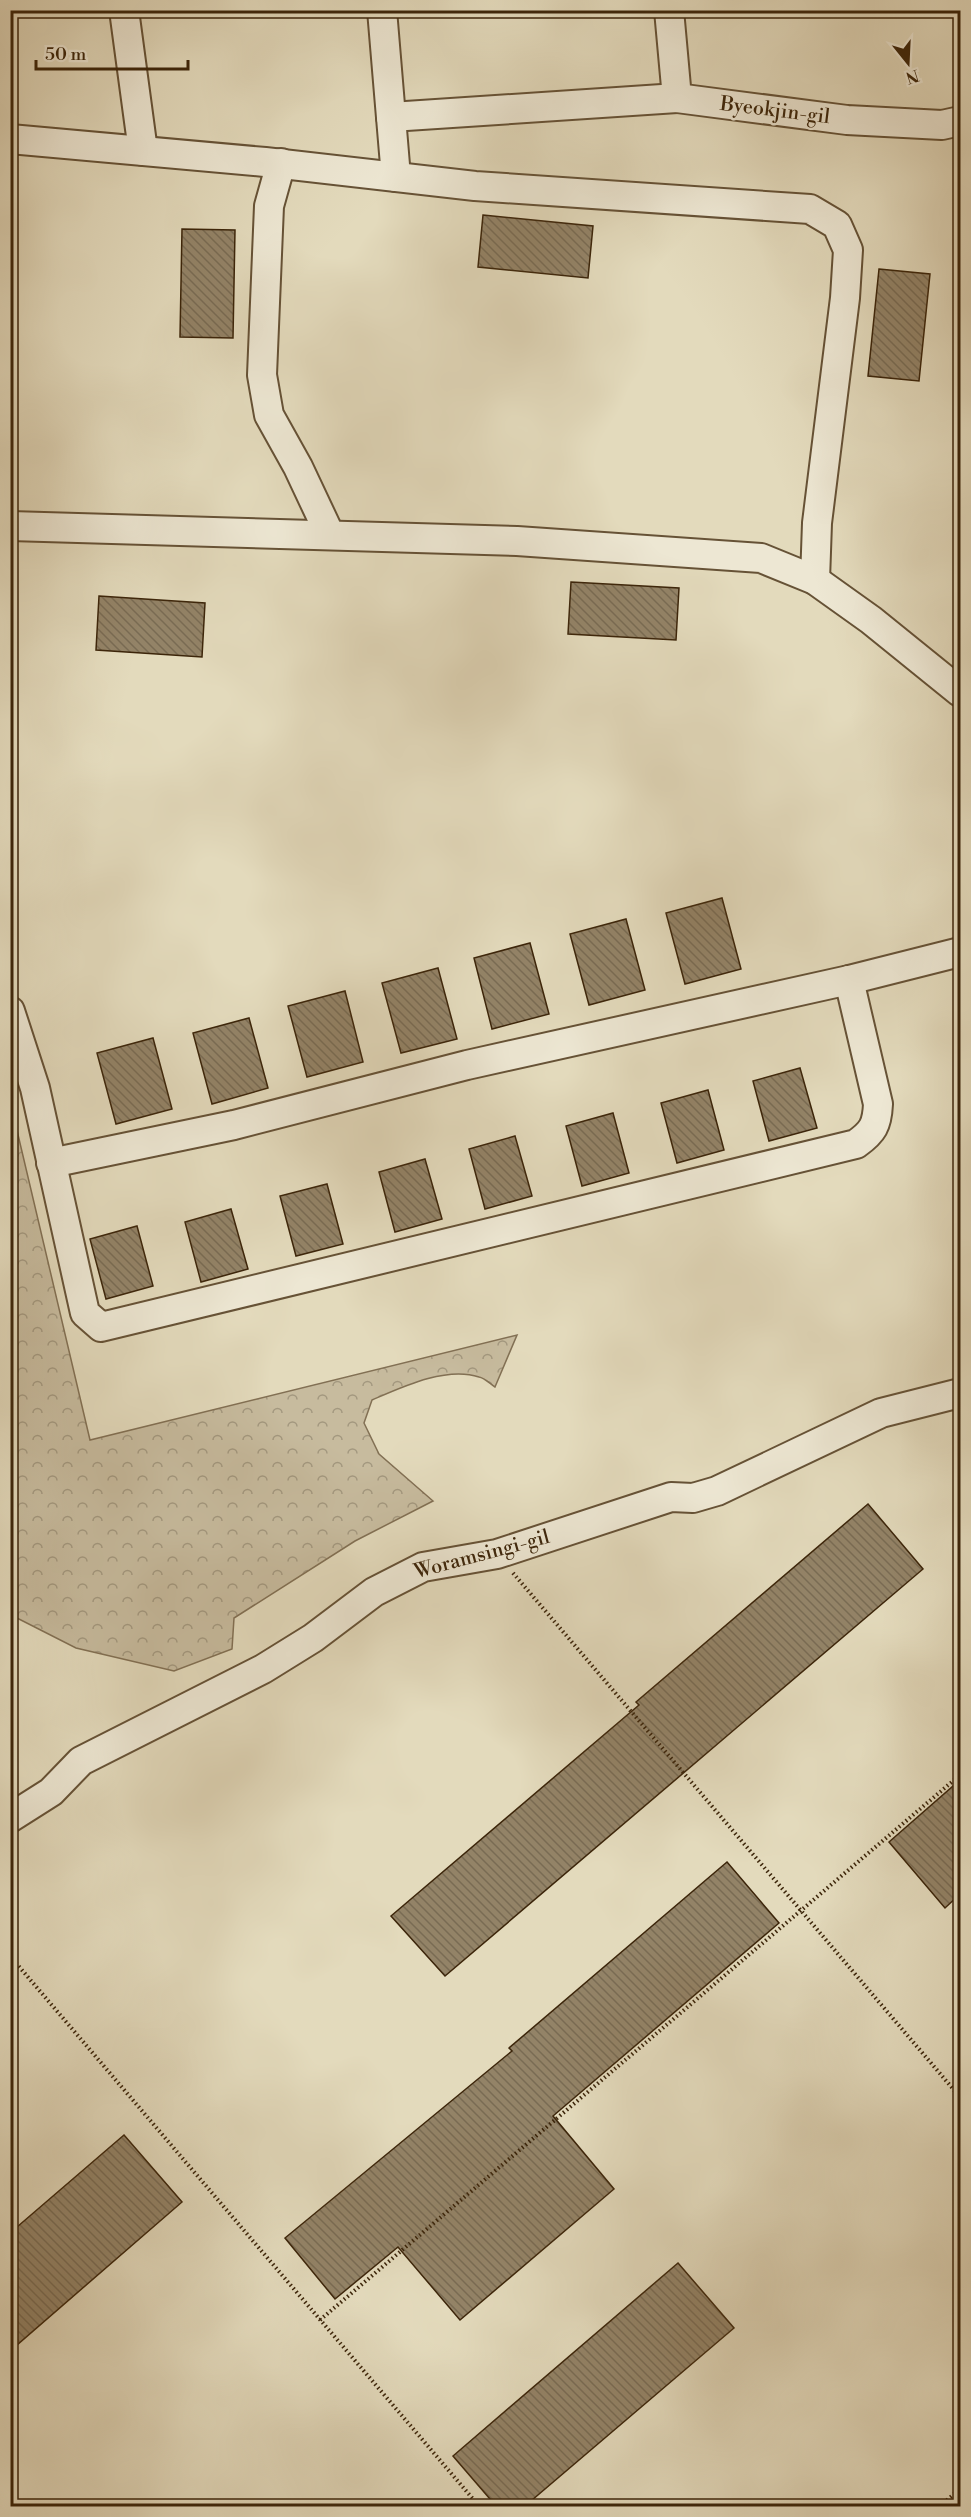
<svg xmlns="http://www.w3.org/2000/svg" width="971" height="2517" font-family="'Libre Bodoni',serif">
	<defs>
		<pattern id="forest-crowns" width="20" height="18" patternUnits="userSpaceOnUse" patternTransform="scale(1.5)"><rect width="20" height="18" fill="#c7bb9e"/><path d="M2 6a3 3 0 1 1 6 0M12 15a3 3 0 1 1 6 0" fill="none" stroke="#a3987f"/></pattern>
		<pattern id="building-back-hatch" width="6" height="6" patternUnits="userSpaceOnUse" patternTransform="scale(1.5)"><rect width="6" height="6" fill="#938367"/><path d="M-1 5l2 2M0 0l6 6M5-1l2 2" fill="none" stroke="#796b53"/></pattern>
	</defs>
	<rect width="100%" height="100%" fill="#e3dabc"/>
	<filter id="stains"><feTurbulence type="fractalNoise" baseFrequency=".00333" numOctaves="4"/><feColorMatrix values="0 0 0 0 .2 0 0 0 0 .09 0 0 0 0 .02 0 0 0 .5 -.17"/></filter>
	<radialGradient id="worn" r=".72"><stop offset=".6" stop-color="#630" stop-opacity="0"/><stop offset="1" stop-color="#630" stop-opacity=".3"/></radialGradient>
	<path fill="url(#forest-crowns)" stroke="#827054" stroke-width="1.5" d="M11 1105 90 1440 517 1335 495 1387C490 1384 485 1378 479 1377 446 1366 402 1387 372 1400L364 1423 379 1454 433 1501 355 1541 234 1618 232 1649 174 1671 76 1648 11 1615Z"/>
	<g fill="url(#building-back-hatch)" stroke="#3c250a" stroke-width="1.5">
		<polygon points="483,215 593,226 588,278 478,267"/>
		<polygon points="182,229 235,230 233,338 180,337"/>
		<polygon points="879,269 930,274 919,381 868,376"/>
		<polygon points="571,582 679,588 676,640 568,634"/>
		<polygon points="99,596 205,603 202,657 96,650"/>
		<polygon points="722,898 741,969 685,984 666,913"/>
		<polygon points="626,919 645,990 589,1005 570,934"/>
		<polygon points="530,943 549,1014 492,1029 474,958"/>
		<polygon points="438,968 457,1039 401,1053 382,983"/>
		<polygon points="345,991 363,1062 307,1077 288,1006"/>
		<polygon points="249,1018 268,1088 212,1104 193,1033"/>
		<polygon points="153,1038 172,1109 116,1124 97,1053"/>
		<polygon points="800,1068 817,1128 769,1141 753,1081"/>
		<polygon points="708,1090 724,1150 677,1163 661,1103"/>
		<polygon points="613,1113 629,1173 582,1186 566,1126"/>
		<polygon points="515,1136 532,1196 485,1209 469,1149"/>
		<polygon points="425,1159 442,1219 395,1232 379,1172"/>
		<polygon points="327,1184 343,1244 296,1256 280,1196"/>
		<polygon points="231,1209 248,1269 201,1282 185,1222"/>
		<polygon points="137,1226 153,1286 106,1299 90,1239"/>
		<polygon points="868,1504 923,1569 445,1976 391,1916 639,1705 636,1702"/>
		<polygon points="960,1780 960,1894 945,1908 889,1842"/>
		<polygon points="727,1862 779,1923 553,2116 614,2189 460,2320 398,2247 335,2299 285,2238 512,2051 509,2048"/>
		<polygon points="124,2135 182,2202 10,2351 10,2233"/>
		<polygon points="678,2263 734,2328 525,2506 496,2506 453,2456"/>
	</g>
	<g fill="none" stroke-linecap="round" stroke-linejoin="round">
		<defs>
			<g id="minor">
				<polyline points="124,10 143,151"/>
				<polyline points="382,10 396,177"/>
				<polyline points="669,10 677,98 847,120 942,125 960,121"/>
				<polyline points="391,117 677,98"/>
				<polyline points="10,139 265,162 475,186 810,209 837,225 848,250 845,298 817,523 815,580"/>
				<polyline points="281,163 269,206 262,375 269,415 298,467 330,535"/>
				<polyline points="10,526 517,541 761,558 815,580 871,620 960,692"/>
				<path d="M10 1011 35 1088 85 1313 101 1327 856 1144C873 1132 877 1125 878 1104L849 980"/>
				<polyline points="51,1163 234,1125 467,1065 849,980 960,952"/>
				<polyline points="10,1818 51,1792 81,1761 263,1669 313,1638 374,1592 423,1567 497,1554 671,1497 693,1498 717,1491 881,1413 960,1393"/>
			</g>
		</defs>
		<use href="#minor" stroke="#665236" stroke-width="32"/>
		<g stroke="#3c250a" stroke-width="4" stroke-dasharray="1.5 3" stroke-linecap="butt">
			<polyline points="513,1573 960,2097"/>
			<polyline points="10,1956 479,2506"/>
			<polyline points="320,2320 960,1775"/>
			<polyline points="940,2506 960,2489"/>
		</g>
		<use href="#minor" stroke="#ede7d3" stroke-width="28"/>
	</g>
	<g text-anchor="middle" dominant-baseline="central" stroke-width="5" stroke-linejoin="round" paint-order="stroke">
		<g font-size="20" fill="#3c250a" stroke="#ede7d3">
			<text transform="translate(775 111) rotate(7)">Byeokjin-gil</text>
			<text transform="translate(482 1555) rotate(-15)">Woramsingi-gil</text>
		</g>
	</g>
	<rect width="971" height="2517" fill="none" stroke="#e3dabc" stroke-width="36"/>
	<rect x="12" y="12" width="947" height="2493" fill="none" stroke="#3c250a" stroke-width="3"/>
	<rect x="18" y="18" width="935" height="2481" fill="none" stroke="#3c250a" stroke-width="1.5"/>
	<g transform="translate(908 63) rotate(162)" stroke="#ede7d3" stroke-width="4.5" paint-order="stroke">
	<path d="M0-4.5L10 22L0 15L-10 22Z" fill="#3c250a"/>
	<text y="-9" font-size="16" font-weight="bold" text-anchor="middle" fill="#3c250a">N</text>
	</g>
	<path d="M36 60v9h152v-9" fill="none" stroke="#3c250a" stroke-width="3"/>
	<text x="45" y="60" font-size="18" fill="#3c250a" stroke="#ede7d3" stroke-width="4.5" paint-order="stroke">50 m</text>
	<rect width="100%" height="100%" filter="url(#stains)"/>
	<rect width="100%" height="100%" fill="url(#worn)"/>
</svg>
